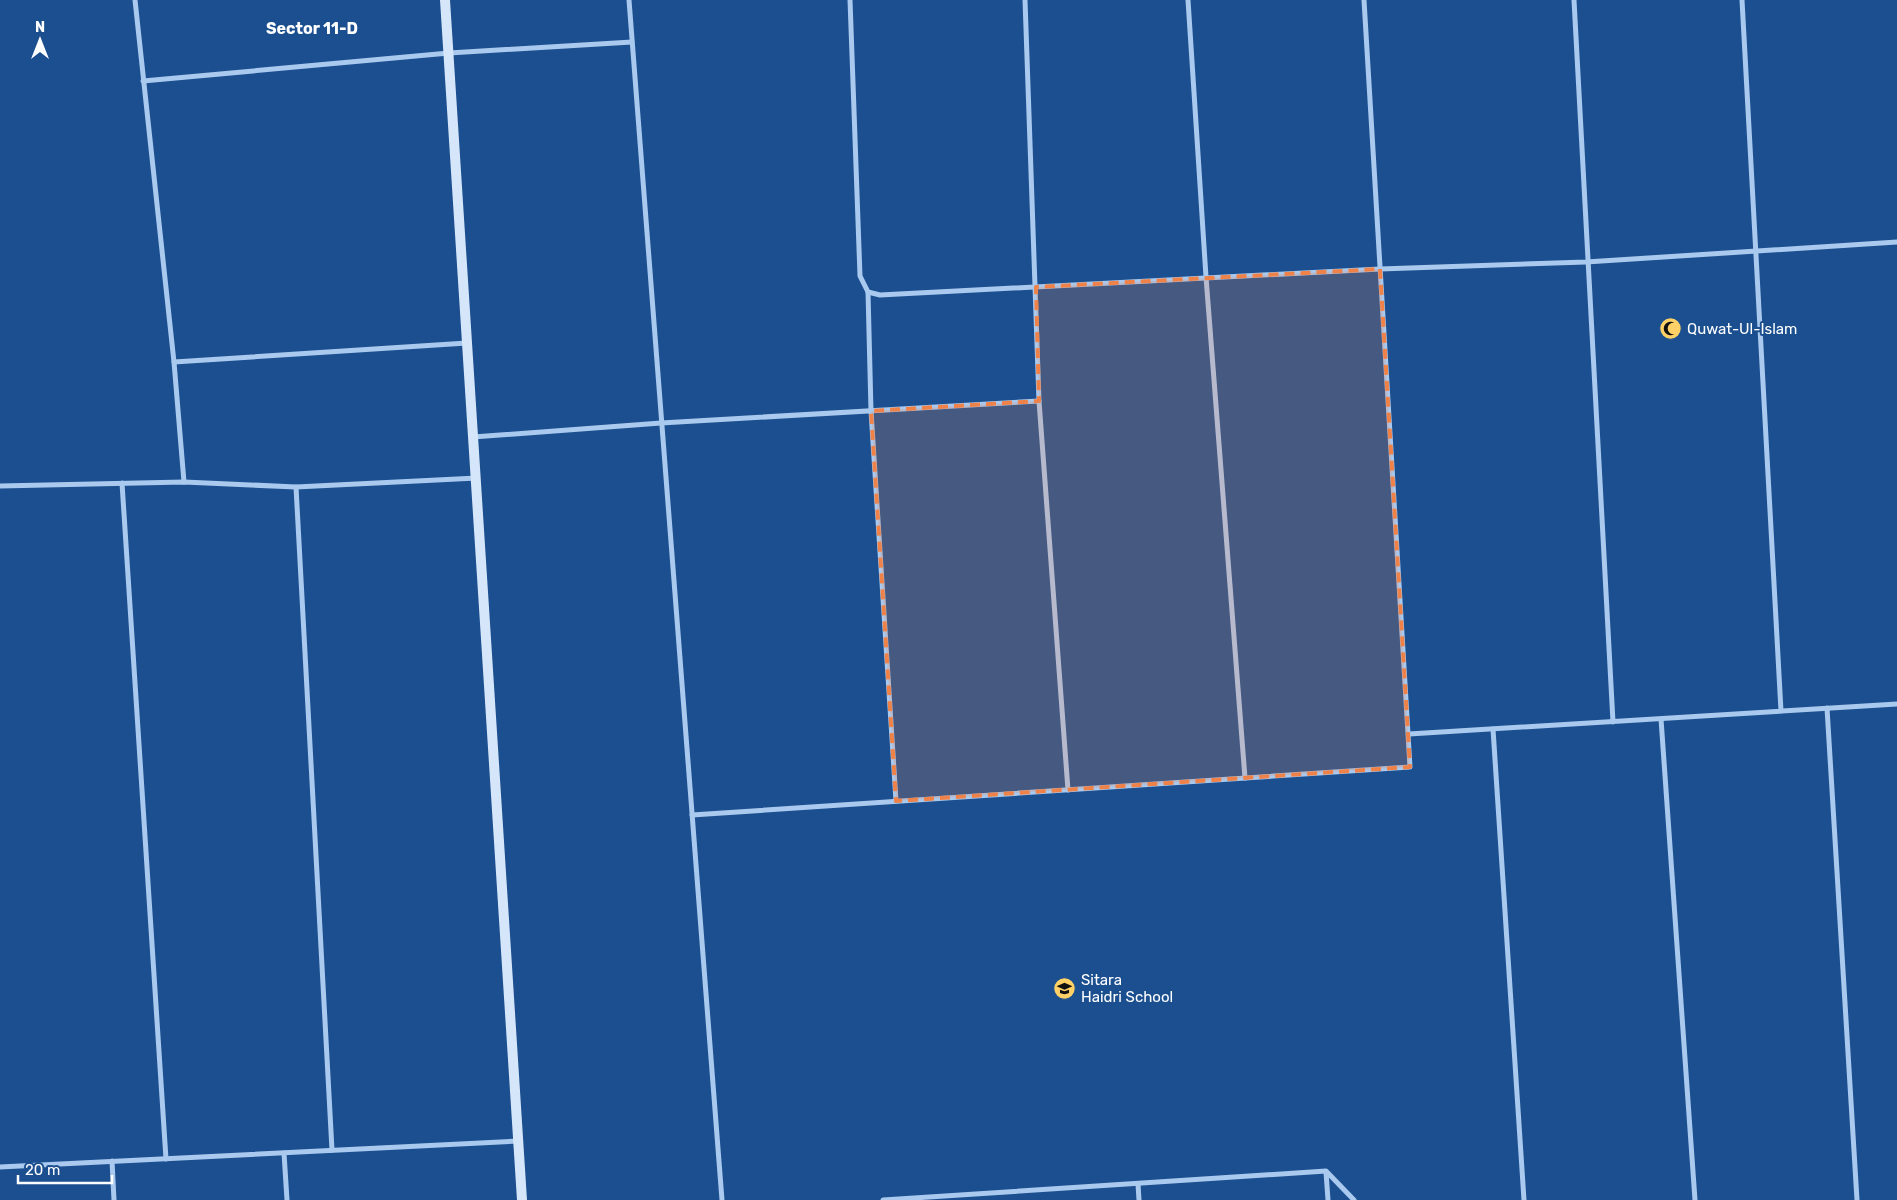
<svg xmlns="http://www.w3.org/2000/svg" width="1897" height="1200" font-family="Rubik,sans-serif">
	<rect width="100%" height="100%" fill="#1b4f8f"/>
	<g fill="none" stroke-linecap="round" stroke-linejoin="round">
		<g stroke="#a9c9ee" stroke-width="5">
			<polyline points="135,0 174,362 184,482"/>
			<polyline points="629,0 722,1200"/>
			<polyline points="850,0 860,276 868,292 871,411 896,801"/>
			<polyline points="1025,0 1039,401 1068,790"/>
			<polyline points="1188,0 1206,277 1245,778"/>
			<polyline points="1574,0 1613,722"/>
			<polyline points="1742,0 1781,711"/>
			<polyline points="143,81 449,53 632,42"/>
			<polyline points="868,292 880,295 1380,269 1586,262 1897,242"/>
			<polyline points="174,362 467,343"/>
			<polyline points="473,437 661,423 1039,401"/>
			<polyline points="122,483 166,1159"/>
			<polyline points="0,486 184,482 296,487 477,478"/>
			<polyline points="296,487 332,1150"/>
			<polyline points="1827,708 1857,1200"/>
			<polyline points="1661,719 1695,1200"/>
			<polyline points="1493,729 1524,1200"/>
			<polyline points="1409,734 1897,704"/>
			<polyline points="692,815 1410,767 1364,0"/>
			<polyline points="284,1153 287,1200"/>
			<polyline points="112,1161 114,1200"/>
			<polyline points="0,1167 518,1141"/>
			<polyline points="1326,1172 1328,1200"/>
			<polyline points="1138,1184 1139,1200"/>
			<polyline points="883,1200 1326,1171 1354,1200"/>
		</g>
		<polyline stroke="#d6e6fa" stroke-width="10" points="445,0 522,1200"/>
	</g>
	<path fill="#ee8249" fill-opacity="0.2" stroke="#ee8249" stroke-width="4" stroke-dasharray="10 6" stroke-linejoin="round" d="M1380 269 1410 767 896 801 871 411 1039 401 1036 287Z"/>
	<defs>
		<symbol id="mosque-disc" viewBox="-11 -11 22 22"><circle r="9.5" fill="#ffd166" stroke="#1b4f8f"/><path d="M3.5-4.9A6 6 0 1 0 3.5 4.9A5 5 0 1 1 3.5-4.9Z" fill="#111"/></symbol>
		<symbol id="school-disc" viewBox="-11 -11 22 22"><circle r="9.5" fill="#ffd166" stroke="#1b4f8f"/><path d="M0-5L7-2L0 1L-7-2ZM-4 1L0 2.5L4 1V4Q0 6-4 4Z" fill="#111"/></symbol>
	</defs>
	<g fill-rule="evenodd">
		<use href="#mosque-disc" x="1658" y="316" width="25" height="25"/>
		<use href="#school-disc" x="1052" y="976" width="25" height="25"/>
	</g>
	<g text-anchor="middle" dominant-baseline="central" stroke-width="4" stroke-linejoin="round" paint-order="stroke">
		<g font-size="15" fill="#fff" stroke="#1b4f8f" text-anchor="start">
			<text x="1687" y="329">Quwat-Ul-Islam</text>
			<text x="1081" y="980">Sitara<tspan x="1081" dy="17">Haidri School</tspan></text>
		</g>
		<g font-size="16" font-weight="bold" fill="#fff" stroke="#1b4f8f">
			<text x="312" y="28">Sector 11-D</text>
		</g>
	</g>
	<g transform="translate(40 40)" stroke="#1b4f8f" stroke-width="4" paint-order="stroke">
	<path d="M0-4L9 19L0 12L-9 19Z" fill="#ffffff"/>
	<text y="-8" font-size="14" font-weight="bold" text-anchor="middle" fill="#ffffff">N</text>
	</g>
	<path d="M18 1175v8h94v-8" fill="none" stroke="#ffffff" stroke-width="2.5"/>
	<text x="25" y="1175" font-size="15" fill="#ffffff" stroke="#1b4f8f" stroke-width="4" paint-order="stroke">20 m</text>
</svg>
